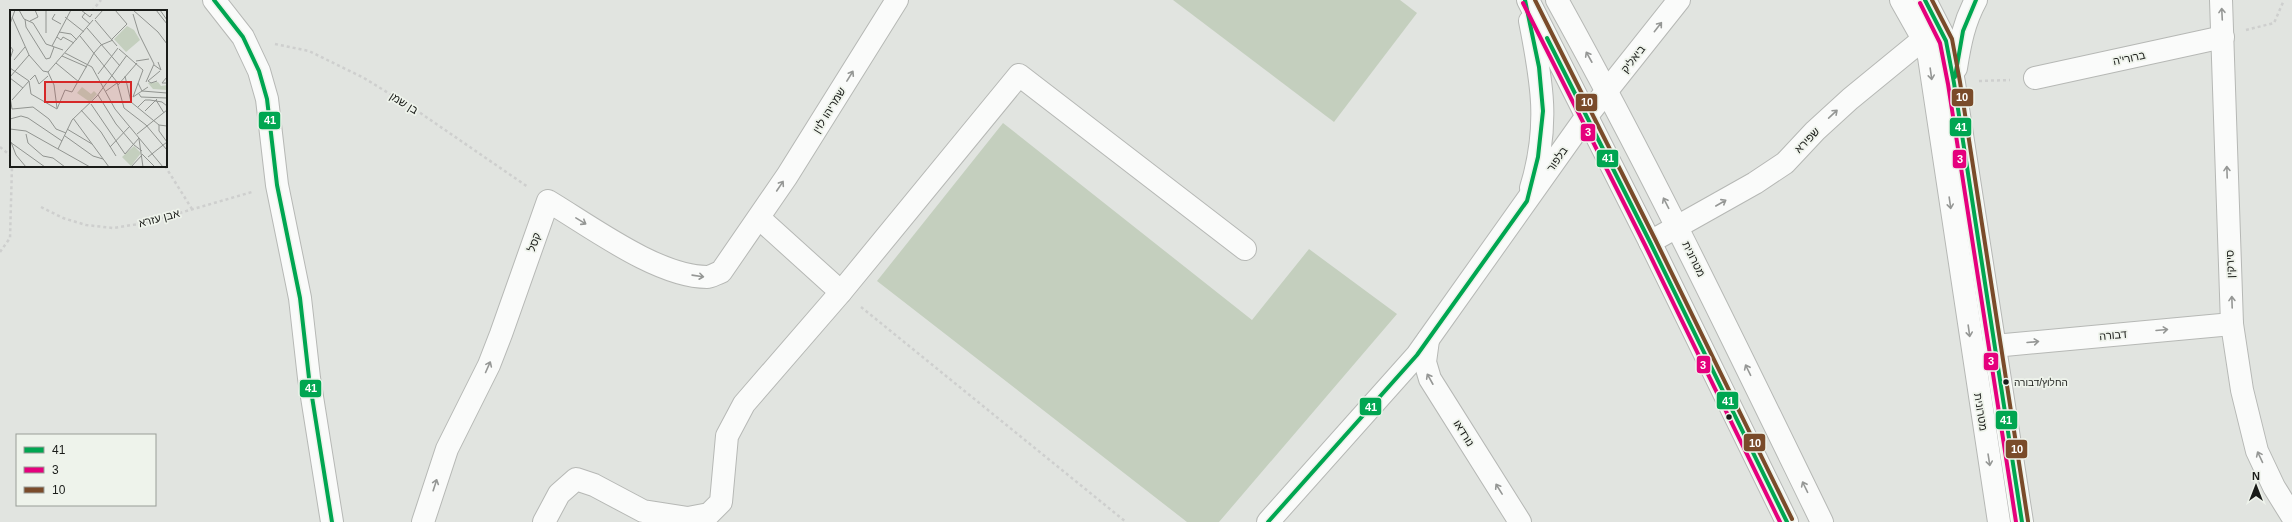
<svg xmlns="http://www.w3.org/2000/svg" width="2292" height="522" font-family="Arial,Heebo,sans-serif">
	<rect width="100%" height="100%" fill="#e1e4e0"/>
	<g fill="#c4cfbe">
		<polygon points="1173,0 1400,0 1417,13 1334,122"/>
		<polygon points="1003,123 1252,320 1309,249 1397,314 1219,522 1187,522 877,281"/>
	</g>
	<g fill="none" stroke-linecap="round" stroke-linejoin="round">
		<defs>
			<g id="minor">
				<polyline points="214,0 243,37 259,71 267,99 277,185 300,298 309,378 332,522"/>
				<polyline points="1528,0 1650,242 1787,522"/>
				<path d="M1557 0C1652 171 1736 346 1822 522"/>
				<polyline points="1901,0 1923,39 1929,57 1999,522"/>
				<polyline points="1925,0 1946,41 1954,83 2022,522"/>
				<polyline points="2221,0 2232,324 2242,390 2257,451 2274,487 2292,516"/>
				<path d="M1530 21C1542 82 1550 126 1531 188"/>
				<path d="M1956 68C1960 43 1964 22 1976 0"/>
				<polyline points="2035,78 2223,37"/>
				<polyline points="759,218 841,292"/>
				<polyline points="1650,242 1755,183 1785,163 1815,131 1850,99 1933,31"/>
				<polyline points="1428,340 1425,362 1430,379 1520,522"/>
				<polyline points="1994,346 2232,324"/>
				<path d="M423 522 447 449 489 365 501 334 548 201C590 226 658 277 707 277 711 277 717 273 721 272L787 176 897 0"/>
				<polyline points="544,522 559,494 576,479 594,485 643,511 688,518 709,514 721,502 727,436 744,404 841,292 1019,75 1245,249"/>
				<polyline points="1268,522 1417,355 1586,117 1679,0"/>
			</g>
		</defs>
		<use href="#minor" stroke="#b6b8b5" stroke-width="24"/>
		<g stroke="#cecfce" stroke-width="2.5" stroke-dasharray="3 3" stroke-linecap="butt">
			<polyline points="92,11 101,0"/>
			<polyline points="2246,30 2274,23 2284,0"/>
			<polyline points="275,44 309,51 364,78 416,110 528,187"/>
			<polyline points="1979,81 2010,80"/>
			<polyline points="0,147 11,156"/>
			<polyline points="165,166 192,209"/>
			<polyline points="41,207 63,218 86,225 113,228 145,223 252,192"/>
			<polyline points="0,252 10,238 12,166"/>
			<polyline points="861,307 1126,522"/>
		</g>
		<use href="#minor" stroke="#fafbfa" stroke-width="22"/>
		<defs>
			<g id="bus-1">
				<polyline points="214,0 243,37 259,71 267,99 277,185 300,298 309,378 332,522"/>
				<polyline points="1925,0 1946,41 1954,83 2022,522"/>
				<polyline points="1547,38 1650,242 1787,522"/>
				<polyline points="1955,77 1963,31 1976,0"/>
				<polyline points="1268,522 1417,355 1527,201 1538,157 1543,111 1539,67 1525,0"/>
			</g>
			<g id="bus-2">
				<polyline points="1523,3 1645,245 1780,522"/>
				<polyline points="1920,3 1940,43 1948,84 2016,522"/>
			</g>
			<g id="bus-3">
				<polyline points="1535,0 1655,239 1792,519"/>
				<polyline points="1932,0 1952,39 1960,82 2028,521"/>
			</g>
		</defs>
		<use href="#bus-1" stroke="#eef3eb" stroke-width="7"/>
		<use href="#bus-2" stroke="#eef3eb" stroke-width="7"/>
		<use href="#bus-3" stroke="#eef3eb" stroke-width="7"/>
		<use href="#bus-1" stroke="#00a651" stroke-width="4"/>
		<use href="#bus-2" stroke="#e5007d" stroke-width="4"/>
		<use href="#bus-3" stroke="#7a4b2a" stroke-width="4"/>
	</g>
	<defs><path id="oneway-shaft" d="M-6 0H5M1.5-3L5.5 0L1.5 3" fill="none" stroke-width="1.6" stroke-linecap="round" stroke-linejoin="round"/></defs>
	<g stroke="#959795">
		<use href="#oneway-shaft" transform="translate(2222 14) rotate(-93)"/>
		<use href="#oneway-shaft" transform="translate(1658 27) rotate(-52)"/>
		<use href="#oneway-shaft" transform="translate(1589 57) rotate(-119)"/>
		<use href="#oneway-shaft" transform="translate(1931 74) rotate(82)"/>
		<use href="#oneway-shaft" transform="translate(850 76) rotate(-58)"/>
		<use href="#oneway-shaft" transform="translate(1833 114) rotate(-43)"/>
		<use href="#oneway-shaft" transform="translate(2227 172) rotate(-92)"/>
		<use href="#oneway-shaft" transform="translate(780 186) rotate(-56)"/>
		<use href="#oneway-shaft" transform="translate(1666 203) rotate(-117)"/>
		<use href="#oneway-shaft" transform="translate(1721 203) rotate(-30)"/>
		<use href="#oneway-shaft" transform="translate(1950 203) rotate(82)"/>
		<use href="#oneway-shaft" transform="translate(581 221) rotate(31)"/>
		<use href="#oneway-shaft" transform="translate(698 276) rotate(8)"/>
		<use href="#oneway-shaft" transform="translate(2232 302) rotate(-92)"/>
		<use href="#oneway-shaft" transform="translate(2162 330) rotate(-5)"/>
		<use href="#oneway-shaft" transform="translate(1969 331) rotate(82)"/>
		<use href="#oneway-shaft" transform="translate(2033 342) rotate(-5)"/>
		<use href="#oneway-shaft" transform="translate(488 367) rotate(-66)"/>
		<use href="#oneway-shaft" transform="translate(1748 370) rotate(-116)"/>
		<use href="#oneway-shaft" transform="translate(1430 379) rotate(-119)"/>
		<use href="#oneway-shaft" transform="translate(2260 457) rotate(-115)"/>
		<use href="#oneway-shaft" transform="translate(1989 460) rotate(81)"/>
		<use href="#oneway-shaft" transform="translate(435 485) rotate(-72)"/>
		<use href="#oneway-shaft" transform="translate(1805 487) rotate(-116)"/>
		<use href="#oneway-shaft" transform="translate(1499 489) rotate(-122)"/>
	</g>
	<g fill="#1a1c19" stroke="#eef3eb" stroke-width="1.5">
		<circle cx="2006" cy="382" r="3.5"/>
		<circle cx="1729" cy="417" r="3.5"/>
	</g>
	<g text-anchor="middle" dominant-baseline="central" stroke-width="3.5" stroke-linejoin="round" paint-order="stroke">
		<g font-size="10" fill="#1a1c19" stroke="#eef3eb" text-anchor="start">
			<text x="2014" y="382">החלוץ/דבורה</text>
		</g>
		<g font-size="11" fill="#1a1c19" stroke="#eef3eb">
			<text transform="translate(2129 58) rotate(-12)">ברורי'ה</text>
			<text transform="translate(1633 59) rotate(-52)">ביאליק</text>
			<text transform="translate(404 103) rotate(32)">בן שמן</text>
			<text transform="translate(829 110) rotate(-58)">שמריהו לוין</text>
			<text transform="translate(1807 140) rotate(-46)">שפירא</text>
			<text transform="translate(1557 159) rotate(-55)">בלפור</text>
			<text transform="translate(159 218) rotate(-15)">אבן עזרא</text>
			<text transform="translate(534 242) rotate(-71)">קסל</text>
			<text transform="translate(1694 259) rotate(64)">מטרונית</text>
			<text transform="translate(2230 264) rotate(-92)">סירקין</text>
			<text transform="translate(2113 335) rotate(-5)">דבורה</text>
			<text transform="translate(1981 412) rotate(81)">מטרונית</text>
			<text transform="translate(1464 433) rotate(58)">נורדאו</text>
		</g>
	</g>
	<g transform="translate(10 10)">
		<rect width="157" height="157" fill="#e1e4e0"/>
		<path d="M117 16 124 20 130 30 116 42 104 29ZM148 72 151 76 157 75V80L143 79 138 73ZM72 77 81 84 84 81 87 84 80 92 67 83ZM124 136 131 143 121 156 112 147Z" fill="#c4cfbe"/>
		<path fill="none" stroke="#919490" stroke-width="1" d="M9 0 14 9 23 13 36 34 53 40M71 0 80 7 82 4M123 0 148 22 157 34M146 0 157 14M150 0 157 10M75 3 72 7 80 14M45 4 42 9 51 14M123 4 129 24 144 54 136 72M2 7 19 45 33 61 38 62M55 7 74 22M15 9 16 17 36 49 40 48 44 37M85 9 93 0M85 10 107 36M20 11 28 7 25 0M0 14 5 0M77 18 110 56M49 22 61 24 67 30M36 23V0M70 26 107 72 114 98 136 115 157 140M47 27 51 30 53 27 64 33M102 29 117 14 105 0M0 36 3 40 0 49M42 36 61 0M109 39 133 60 123 87 138 77M55 43 82 57 105 99 153 157M52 46 77 57M4 50 15 37M126 51 139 49M46 53 69 72M144 55 151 60 148 52M0 58 19 71 21 84 47 99M38 62 83 10M38 62 44 75 47 98M88 64 108 38M115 66 121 92 149 115 157 116M0 67 19 45M157 67 152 73H157M0 68 13 78M20 70 25 65 29 74 38 66M147 71 141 73 138 71 150 61M128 73 132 81 157 83M108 75 127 53M96 81 107 73M129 84 131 87 157 88M88 85 106 114 124 135 132 141M0 87 2 99 23 97 39 109 46 119 56 123M2 90 19 71M146 90 154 103M81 94 115 144 129 128M128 97 135 90H140L152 92 157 96M47 99 55 80 62 82 84 43 91 35 103 30M71 100 91 122 106 146M135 101 147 89M63 108 99 157M0 109 11 106 18 108 52 131M62 110 87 86 117 45M149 115V121L157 132M0 119 16 121 80 157M57 119 82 134M16 124 18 133 33 146 43 148 55 157M127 124 157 100M55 126 83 146 93 149M129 129 133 157M0 132 35 157M1 132 6 145 16 157M100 137 120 116M48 139 62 110M132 144 145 157M138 147 157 132M121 157 132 145"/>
		<path fill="#d62828" fill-opacity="0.15" stroke="#d62828" stroke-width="2" d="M35 72H121V92H35Z"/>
		<rect width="157" height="157" fill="none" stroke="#1a1c19" stroke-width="2"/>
	</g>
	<g stroke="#eef3eb" stroke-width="1.5">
		<rect x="1951" y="88" width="23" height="19" rx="4" fill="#7a4b2a"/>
		<rect x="1575" y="93" width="23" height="19" rx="4" fill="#7a4b2a"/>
		<rect x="258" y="111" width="23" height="19" rx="4" fill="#00a651"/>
		<rect x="1949" y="117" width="23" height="20" rx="4" fill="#00a651"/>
		<rect x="1580" y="123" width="16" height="19" rx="4" fill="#e5007d"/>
		<rect x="1596" y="149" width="23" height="19" rx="4" fill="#00a651"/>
		<rect x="1952" y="149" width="15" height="20" rx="4" fill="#e5007d"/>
		<rect x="1983" y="352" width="16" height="19" rx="4" fill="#e5007d"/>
		<rect x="1696" y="355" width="15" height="19" rx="4" fill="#e5007d"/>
		<rect x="299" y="379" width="23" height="19" rx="4" fill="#00a651"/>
		<rect x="1716" y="391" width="23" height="19" rx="4" fill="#00a651"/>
		<rect x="1359" y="397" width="23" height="19" rx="4" fill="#00a651"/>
		<rect x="1995" y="410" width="23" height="20" rx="4" fill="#00a651"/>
		<rect x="1743" y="433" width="23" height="19" rx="4" fill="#7a4b2a"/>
		<rect x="2005" y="439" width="23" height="20" rx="4" fill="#7a4b2a"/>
	</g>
	<g font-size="11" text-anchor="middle" font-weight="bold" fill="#fff">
		<text x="1962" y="101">10</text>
		<text x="1587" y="106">10</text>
		<text x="270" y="124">41</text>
		<text x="1961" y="131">41</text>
		<text x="1588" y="136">3</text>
		<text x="1608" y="162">41</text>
		<text x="1960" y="163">3</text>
		<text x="1991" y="365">3</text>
		<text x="1703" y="369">3</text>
		<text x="311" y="392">41</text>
		<text x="1728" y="405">41</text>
		<text x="1371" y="411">41</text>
		<text x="2006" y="424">41</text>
		<text x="1755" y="447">10</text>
		<text x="2017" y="453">10</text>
	</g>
	<rect x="16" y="434" width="140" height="72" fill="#eef3eb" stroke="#999d97"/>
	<rect x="24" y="447" width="20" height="6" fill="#00a651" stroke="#999d97"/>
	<text x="52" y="454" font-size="12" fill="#1a1c19">41</text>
	<rect x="24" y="467" width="20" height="6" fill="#e5007d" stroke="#999d97"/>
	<text x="52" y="474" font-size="12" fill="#1a1c19">3</text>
	<rect x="24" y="487" width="20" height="6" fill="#7a4b2a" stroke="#999d97"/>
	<text x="52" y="494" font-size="12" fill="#1a1c19">10</text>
	<g transform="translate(2256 486)" stroke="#eef3eb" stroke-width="3" paint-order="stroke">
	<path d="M0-3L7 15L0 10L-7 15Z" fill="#1a1c19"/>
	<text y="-6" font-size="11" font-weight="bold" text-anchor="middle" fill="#1a1c19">N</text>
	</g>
</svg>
